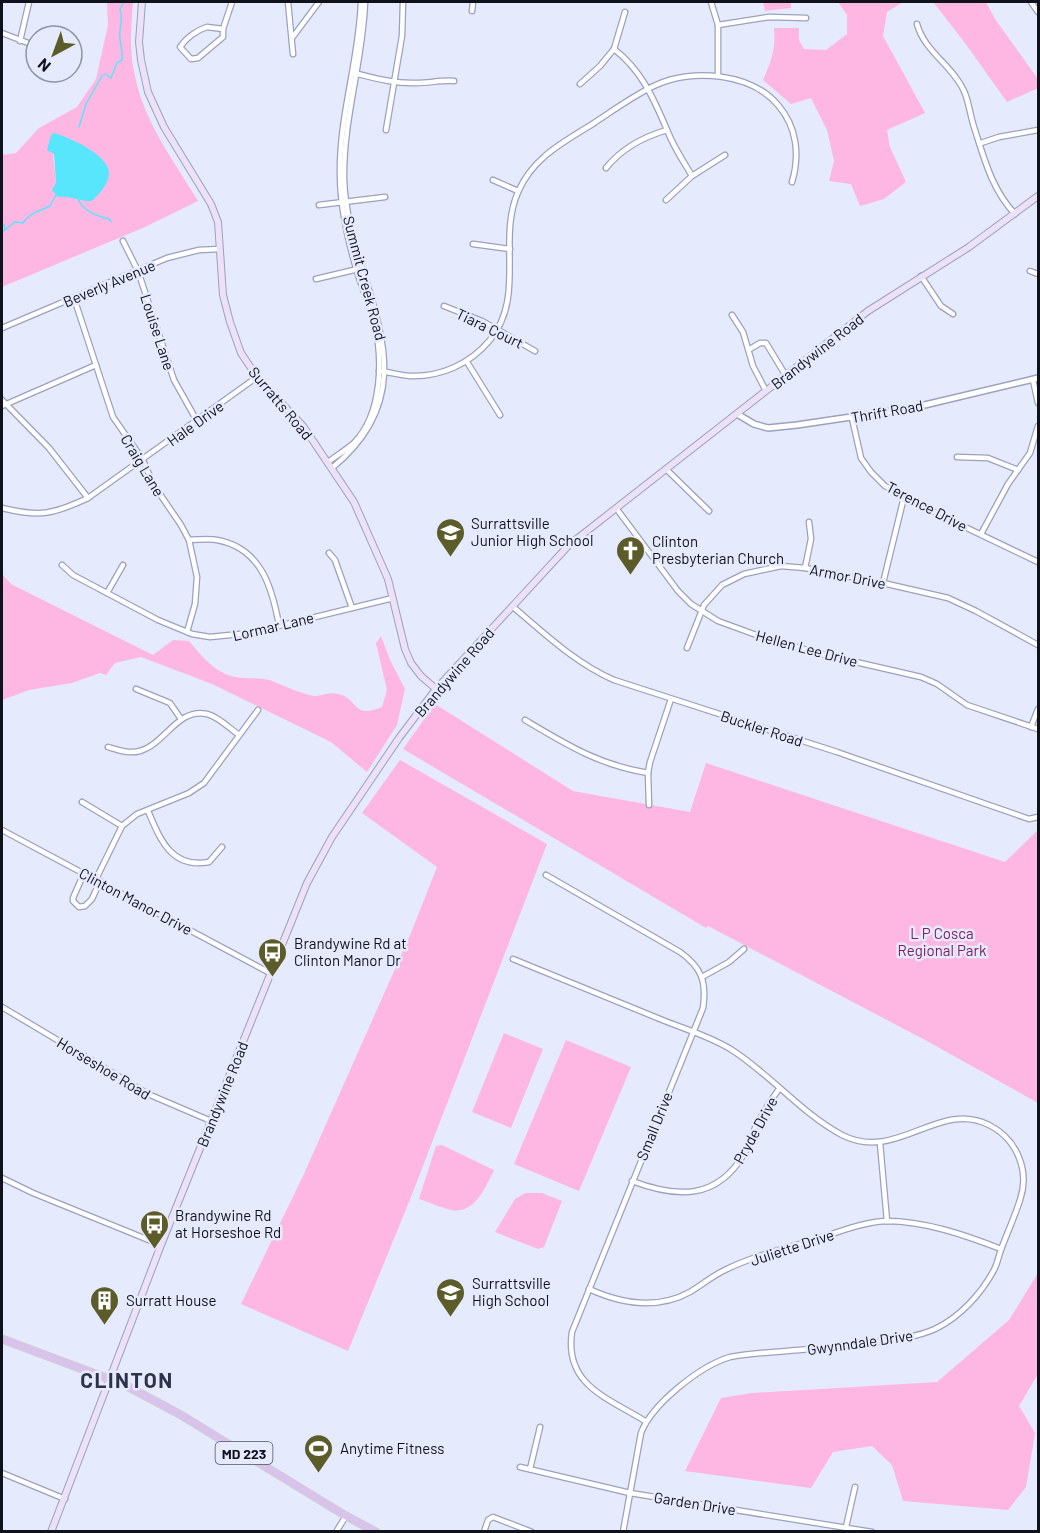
<svg xmlns="http://www.w3.org/2000/svg" width="1040" height="1533" font-family="Barlow,sans-serif">
	<rect width="100%" height="100%" fill="#e5eafc"/>
	<g fill="#feb7e2" fill-rule="evenodd">
		<path d="M107 2H133C131 26 129 52 135 76 144 122 174 161 198 201L145 227 2 287V155L16 153 39 128 77 107 96 79 108 25ZM53 154 104 186 92 201 65 196 56 183Z"/>
		<polygon points="763,2 791,2 791,8 765,11"/>
		<path d="M838 2H903L887 12 883 36 925 113 887 130 890 147 906 182 884 199 860 206 851 184 829 181 834 161 827 130 811 98 791 104 763 80C771 62 776 49 774 28H799V40L804 49 826 50 847 34V15Z"/>
		<polygon points="929,2 986,2 995,19 1038,79 1038,88 1007,102 965,43 934,3"/>
		<path d="M2 574 11 584 153 655 173 640 189 641C202 656 215 673 235 677 247 679 261 677 272 681 282 685 306 696 316 696 324 695 330 692 338 694 359 698 352 720 382 707L387 690 376 643 381 636 390 660 405 689 397 725 367 772 331 742 212 684 141 657 115 663 106 675 100 673 72 683 29 690 2 700Z"/>
		<polygon points="435,704 573,791 690,812 706,763 1005,862 1038,830 1038,1103 925,1040 708,926 706,928 403,749"/>
		<polygon points="400,760 547,844 411,1197 348,1351 241,1304 303,1176 411,933 437,867 362,813"/>
		<polygon points="504,1033 543,1049 511,1128 472,1112"/>
		<polygon points="566,1040 631,1067 579,1191 514,1164"/>
		<path d="M442 1145 494 1170C486 1186 475 1215 451 1210 441 1208 429 1202 419 1199L436 1146Z"/>
		<polygon points="525,1193 542,1193 562,1201 544,1247 538,1249 495,1232 515,1199"/>
		<polygon points="1038,1273 1038,1374 1019,1406 1035,1433 1026,1487 1008,1510 903,1501 892,1465 872,1446 833,1452 811,1488 685,1471 721,1398 752,1393 937,1382 1009,1320"/>
	</g>
	<path fill="#58e6fc" d="M54 133C69 137 109 155 109 173 109 184 99 194 92 201 81 202 71 195 58 197L52 190 56 183 54 154 47 150 51 135Z"/>
	<g fill="none" stroke-linecap="round" stroke-linejoin="round">
		<g stroke="#58e6fc" stroke-width="1.5">
			<path d="M79 127 86 104 102 76 105 74 111 78 117 63 122 60C123 51 121 47 120 39 118 27 124 23 120 9L124 2"/>
			<path d="M77 197C83 211 96 216 109 219L111 222"/>
			<polyline points="2,224 4,225 5,229"/>
			<path d="M2 232 15 222 23 223C30 212 39 212 50 206L56 195"/>
		</g>
		<defs>
			<g id="minor">
				<polyline points="288,2 293,54"/>
				<polyline points="711,2 718,25 718,75"/>
				<polyline points="1031,2 1038,12"/>
				<polyline points="472,11 473,2"/>
				<path d="M917 24C924 51 953 66 964 91 969 102 970 115 974 127 984 158 992 190 1015 214"/>
				<polyline points="718,25 769,17 806,18"/>
				<path d="M207 27 223 29V37L198 58 191 59 180 47C186 38 197 30 207 27Z"/>
				<polyline points="223,29 232,2"/>
				<polyline points="2,33 36,46"/>
				<polyline points="292,38 319,2"/>
				<polyline points="20,41 29,2"/>
				<path d="M614 49C645 73 656 105 671 139 677 152 685 164 692 176"/>
				<path d="M354 73C374 78 395 84 416 83 429 83 441 80 454 81"/>
				<polyline points="580,84 600,66 614,49 625,12"/>
				<polyline points="386,130 402,36 403,2"/>
				<polyline points="981,143 999,137 1038,130"/>
				<path d="M606 168C622 148 643 137 667 130"/>
				<polyline points="493,180 518,191"/>
				<polyline points="666,200 692,176 725,155"/>
				<polyline points="319,205 385,197"/>
				<polyline points="123,241 138,271 174,380 197,421"/>
				<polyline points="473,244 510,249"/>
				<polyline points="1030,271 1038,274"/>
				<polyline points="921,276 941,306 953,314"/>
				<polyline points="316,279 358,269"/>
				<polyline points="74,298 113,417 143,460 153,484 181,525 189,540 197,577 195,604 187,632"/>
				<polyline points="444,306 482,321 535,351"/>
				<polyline points="732,315 743,332 753,366 766,391"/>
				<polyline points="2,328 167,258 199,250 220,249"/>
				<polyline points="750,349 760,343 766,343 786,376"/>
				<polyline points="467,362 500,415"/>
				<path d="M379 371C389 372 399 375 410 376 441 377 470 364 490 340 526 296 497 240 518 192 533 157 564 142 594 123 614 110 634 95 656 85 692 68 751 73 778 105 797 127 800 155 792 182"/>
				<polyline points="1033,380 1038,403"/>
				<polyline points="2,400 49,448 88,498"/>
				<polyline points="2,406 96,365"/>
				<polyline points="852,418 861,458 871,472 885,486 944,517 1038,562"/>
				<polyline points="957,457 988,458 1018,470"/>
				<path d="M328 462C336 456 346 450 354 443 383 413 383 358 374 321 369 303 361 286 356 268 347 237 340 206 340 174 339 116 359 60 361 2"/>
				<path d="M332 468C440 380 347 284 344 179 343 119 363 61 365 2"/>
				<polyline points="666,469 709,511"/>
				<path d="M2 508C39 517 52 515 88 498L257 377"/>
				<polyline points="616,508 678,591 691,604 718,621 759,636 821,654 921,677 937,684 967,705 1038,729"/>
				<polyline points="981,534 1008,484 1030,453 1038,426"/>
				<path d="M189 540C198 540 208 538 217 540 261 548 272 587 279 625"/>
				<polyline points="329,553 335,560 352,608"/>
				<polyline points="62,565 73,575 158,620 192,634 210,637 250,633 393,598"/>
				<polyline points="805,568 811,539 809,522"/>
				<polyline points="883,583 904,497"/>
				<polyline points="107,593 123,565"/>
				<path d="M512 606C544 633 575 663 614 680L837 752 1029 819 1038 817"/>
				<polyline points="687,648 704,605 722,585 744,574 781,566 805,568 883,583 948,598 976,611 1038,645"/>
				<polyline points="136,689 170,703 181,719"/>
				<path d="M525 720C567 745 599 765 648 773"/>
				<polyline points="1031,727 1038,709"/>
				<path d="M108 747C118 750 129 754 140 751 165 744 178 707 207 714 219 717 229 728 239 735"/>
				<polyline points="82,802 122,826"/>
				<polyline points="649,805 648,773 650,762 671,699"/>
				<path d="M148 811C160 839 171 869 209 862L222 847"/>
				<polyline points="2,830 270,973"/>
				<polyline points="84,873 73,898 73,901 79,907 85,906 92,899 100,881"/>
				<path d="M546 875 680 952C701 967 707 981 703 1008L572 1332C564 1385 608 1398 645 1421"/>
				<polyline points="96,879 122,826 137,814 189,793 204,783 258,710"/>
				<path d="M513 959C562 979 611 999 660 1019 684 1029 710 1036 732 1050 771 1075 801 1113 842 1135 897 1163 939 1099 989 1125 1017 1139 1030 1171 1020 1200 1015 1216 1008 1231 1002 1247 999 1254 998 1262 994 1270 981 1294 960 1317 935 1329 915 1338 890 1340 868 1343 845 1346 822 1348 799 1350 776 1352 752 1353 730 1357 700 1366 652 1404 641 1433L623 1532"/>
				<polyline points="702,977 729,962 744,949"/>
				<polyline points="2,1007 148,1094 211,1121"/>
				<polyline points="880,1143 887,1221"/>
				<polyline points="2,1178 33,1193 161,1245"/>
				<path d="M632 1181C677 1198 717 1200 744 1154 749 1146 752 1136 755 1128 762 1114 770 1101 779 1089"/>
				<path d="M589 1289C622 1304 657 1310 690 1292 702 1285 712 1276 725 1270 755 1255 788 1248 820 1238 841 1231 864 1222 886 1221 925 1221 965 1235 1001 1249"/>
				<polyline points="520,1467 630,1493 872,1532"/>
				<polyline points="530,1469 540,1427"/>
				<polyline points="2,1473 65,1499"/>
				<polyline points="846,1527 855,1487"/>
				<polyline points="336,1532 346,1516"/>
				<polyline points="484,1532 488,1520 493,1517 532,1532"/>
			</g>
			<polyline id="tertiary" points="737,414 754,424 768,428 797,425 912,408 1038,378"/>
			<g id="secondary">
				<polyline points="142,2 139,42 141,60 148,92 164,127 211,204 218,222 223,295 230,322 241,353 257,377 303,426 354,502 388,579 405,649 411,663 421,676 436,689"/>
				<polyline points="51,1532 161,1245 307,883 332,837 399,738 436,689 569,545 868,311 969,247 1038,196"/>
			</g>
			<polyline id="primary" points="2,1339 125,1385 181,1415 346,1516 376,1532"/>
		</defs>
		<use href="#minor" stroke="#9ba1be" stroke-width="7"/>
		<use href="#tertiary" stroke="#9ba1be" stroke-width="8"/>
		<use href="#secondary" stroke="#9ba1be" stroke-width="8"/>
		<use href="#primary" stroke="#cfcfd1" stroke-width="9"/>
		<use href="#minor" stroke="#fff" stroke-width="4.5"/>
		<use href="#tertiary" stroke="#fff" stroke-width="5"/>
		<use href="#secondary" stroke="#ece1f6" stroke-width="6"/>
		<use href="#primary" stroke="#d9c2ec" stroke-width="7"/>
	</g>
	<defs>
		<symbol id="school-pin" viewBox="-11 -11 22 30"><path d="M0 17L-7.5 6A9.5 9.5 0 1 1 7.5 6Z" fill="#5b5c29" stroke="#e5eafc"/><path d="M0-5L7-2L0 1L-7-2ZM-4 1L0 2.5L4 1V4Q0 6-4 4Z" fill="#fff"/></symbol>
		<symbol id="church-pin" viewBox="-11 -11 22 30"><path d="M0 17L-7.5 6A9.5 9.5 0 1 1 7.5 6Z" fill="#5b5c29" stroke="#e5eafc"/><path d="M-1.2-6h2.4v3.5h3.3v2.4h-3.3V6h-2.4V-.1h-3.3v-2.4h3.3Z" fill="#fff"/></symbol>
		<symbol id="bus-pin" viewBox="-11 -11 22 30"><path d="M0 17L-7.5 6A9.5 9.5 0 1 1 7.5 6Z" fill="#5b5c29" stroke="#e5eafc"/><path d="M-5-6H5V4H4V6H2V4H-2V6H-4V4H-5ZM-3.5-4V0h7V-4ZM-3.5 1.2v1.5H-2V1.2ZM2 1.2v1.5H3.5V1.2Z" fill="#fff"/></symbol>
		<symbol id="building-pin" viewBox="-11 -11 22 30"><path d="M0 17L-7.5 6A9.5 9.5 0 1 1 7.5 6Z" fill="#5b5c29" stroke="#e5eafc"/><path d="M-4-6H4V6H1V3H-1V6H-4ZM-2.5-4.3h1.7v1.8h-1.7ZM.8-4.3h1.7v1.8H.8ZM-2.5-1h1.7V.8h-1.7ZM.8-1h1.7V.8H.8Z" fill="#fff"/></symbol>
		<symbol id="stadium-pin" viewBox="-11 -11 22 30"><path d="M0 17L-7.5 6A9.5 9.5 0 1 1 7.5 6Z" fill="#5b5c29" stroke="#e5eafc"/><path d="M0-5a6.5 5 0 1 0 0 10a6.5 5 0 1 0 0-10ZM-3.5-1.8h7v3.6h-7Z" fill="#fff"/></symbol>
	</defs>
	<g fill-rule="evenodd">
		<use href="#school-pin" x="434" y="516" width="33" height="45"/>
		<use href="#church-pin" x="614" y="534" width="33" height="45"/>
		<use href="#bus-pin" x="256" y="936" width="33" height="45"/>
		<use href="#bus-pin" x="138" y="1208" width="33" height="45"/>
		<use href="#school-pin" x="434" y="1276" width="33" height="45"/>
		<use href="#building-pin" x="88" y="1284" width="33" height="45"/>
		<use href="#stadium-pin" x="302" y="1432" width="33" height="45"/>
	</g>
	<g text-anchor="middle" dominant-baseline="central" stroke-width="5" stroke-linejoin="round" paint-order="stroke">
		<rect fill="#e5eafc" stroke="#4f525e" stroke-width="1.5" x="215.5" y="1442" width="57" height="22" rx="4.5"/>
		<g font-size="14" font-weight="bold" fill="#0f111b">
			<text x="244" y="1453">MD 223</text>
		</g>
		<g font-size="15" fill="#0f111b" stroke="#e5eafc">
			<text transform="translate(365 278) rotate(75)">Summit Creek Road</text>
			<text transform="translate(109 283) rotate(-23)">Beverly Avenue</text>
			<text transform="translate(490 328) rotate(26)">Tiara Court</text>
			<text transform="translate(158 332) rotate(72)">Louise Lane</text>
			<text transform="translate(817 351) rotate(-38)">Brandywine Road</text>
			<text transform="translate(281 403) rotate(50)">Surratts Road</text>
			<text transform="translate(887 411) rotate(-10)">Thrift Road</text>
			<text transform="translate(195 423) rotate(-36)">Hale Drive</text>
			<text transform="translate(143 465) rotate(59)">Craig Lane</text>
			<text transform="translate(927 506) rotate(28)">Terence Drive</text>
			<text transform="translate(848 576) rotate(11)">Armor Drive</text>
			<text transform="translate(273 626) rotate(-13)">Lormar Lane</text>
			<text transform="translate(807 648) rotate(15)">Hellen Lee Drive</text>
			<text transform="translate(454 672) rotate(-49)">Brandywine Road</text>
			<text transform="translate(762 728) rotate(18)">Buckler Road</text>
			<text transform="translate(136 901) rotate(28)">Clinton Manor Drive</text>
			<text transform="translate(104 1068) rotate(31)">Horseshoe Road</text>
			<text transform="translate(222 1094) rotate(-68)">Brandywine Road</text>
			<text transform="translate(654 1126) rotate(-68)">Small Drive</text>
			<text transform="translate(755 1130) rotate(-61)">Pryde Drive</text>
			<text transform="translate(792 1247) rotate(-18)">Juliette Drive</text>
			<text transform="translate(860 1342) rotate(-8)">Gwynndale Drive</text>
			<text transform="translate(695 1503) rotate(9)">Garden Drive</text>
		</g>
		<g font-size="15" fill="#0f111b" stroke="#e5eafc" text-anchor="start">
			<text x="471" y="523">Surrattsville<tspan x="471" dy="17">Junior High School</tspan></text>
			<text x="652" y="541">Clinton<tspan x="652" dy="17">Presbyterian Church</tspan></text>
			<text x="294" y="943">Brandywine Rd at<tspan x="294" dy="17">Clinton Manor Dr</tspan></text>
			<text x="175" y="1215">Brandywine Rd<tspan x="175" dy="17">at Horseshoe Rd</tspan></text>
			<text x="472" y="1283">Surrattsville<tspan x="472" dy="17">High School</tspan></text>
			<text x="126" y="1300">Surratt House</text>
			<text x="340" y="1448">Anytime Fitness</text>
		</g>
		<g font-size="15" fill="#801c63" stroke="#e5eafc">
			<text x="942" y="933">L P Cosca<tspan x="942" dy="17">Regional Park</tspan></text>
		</g>
		<g font-size="21" font-weight="bold" letter-spacing="1.5" fill="#2e334a" stroke="#e5eafc">
			<text x="127" y="1379">CLINTON</text>
		</g>
	</g>
	<rect width="1040" height="1533" fill="none" stroke="#0f111b" stroke-width="6"/>
	<g transform="translate(54 54) rotate(221)"><circle r="28" fill="#e5eafc" stroke="#8f93a2" stroke-width="1.5"/>
	<path d="M0-4.5L10 22L0 15L-10 22Z" fill="#5b5c29"/>
	<text y="-9" font-size="16" font-weight="bold" text-anchor="middle" fill="#0f111b">N</text>
	</g>
</svg>
